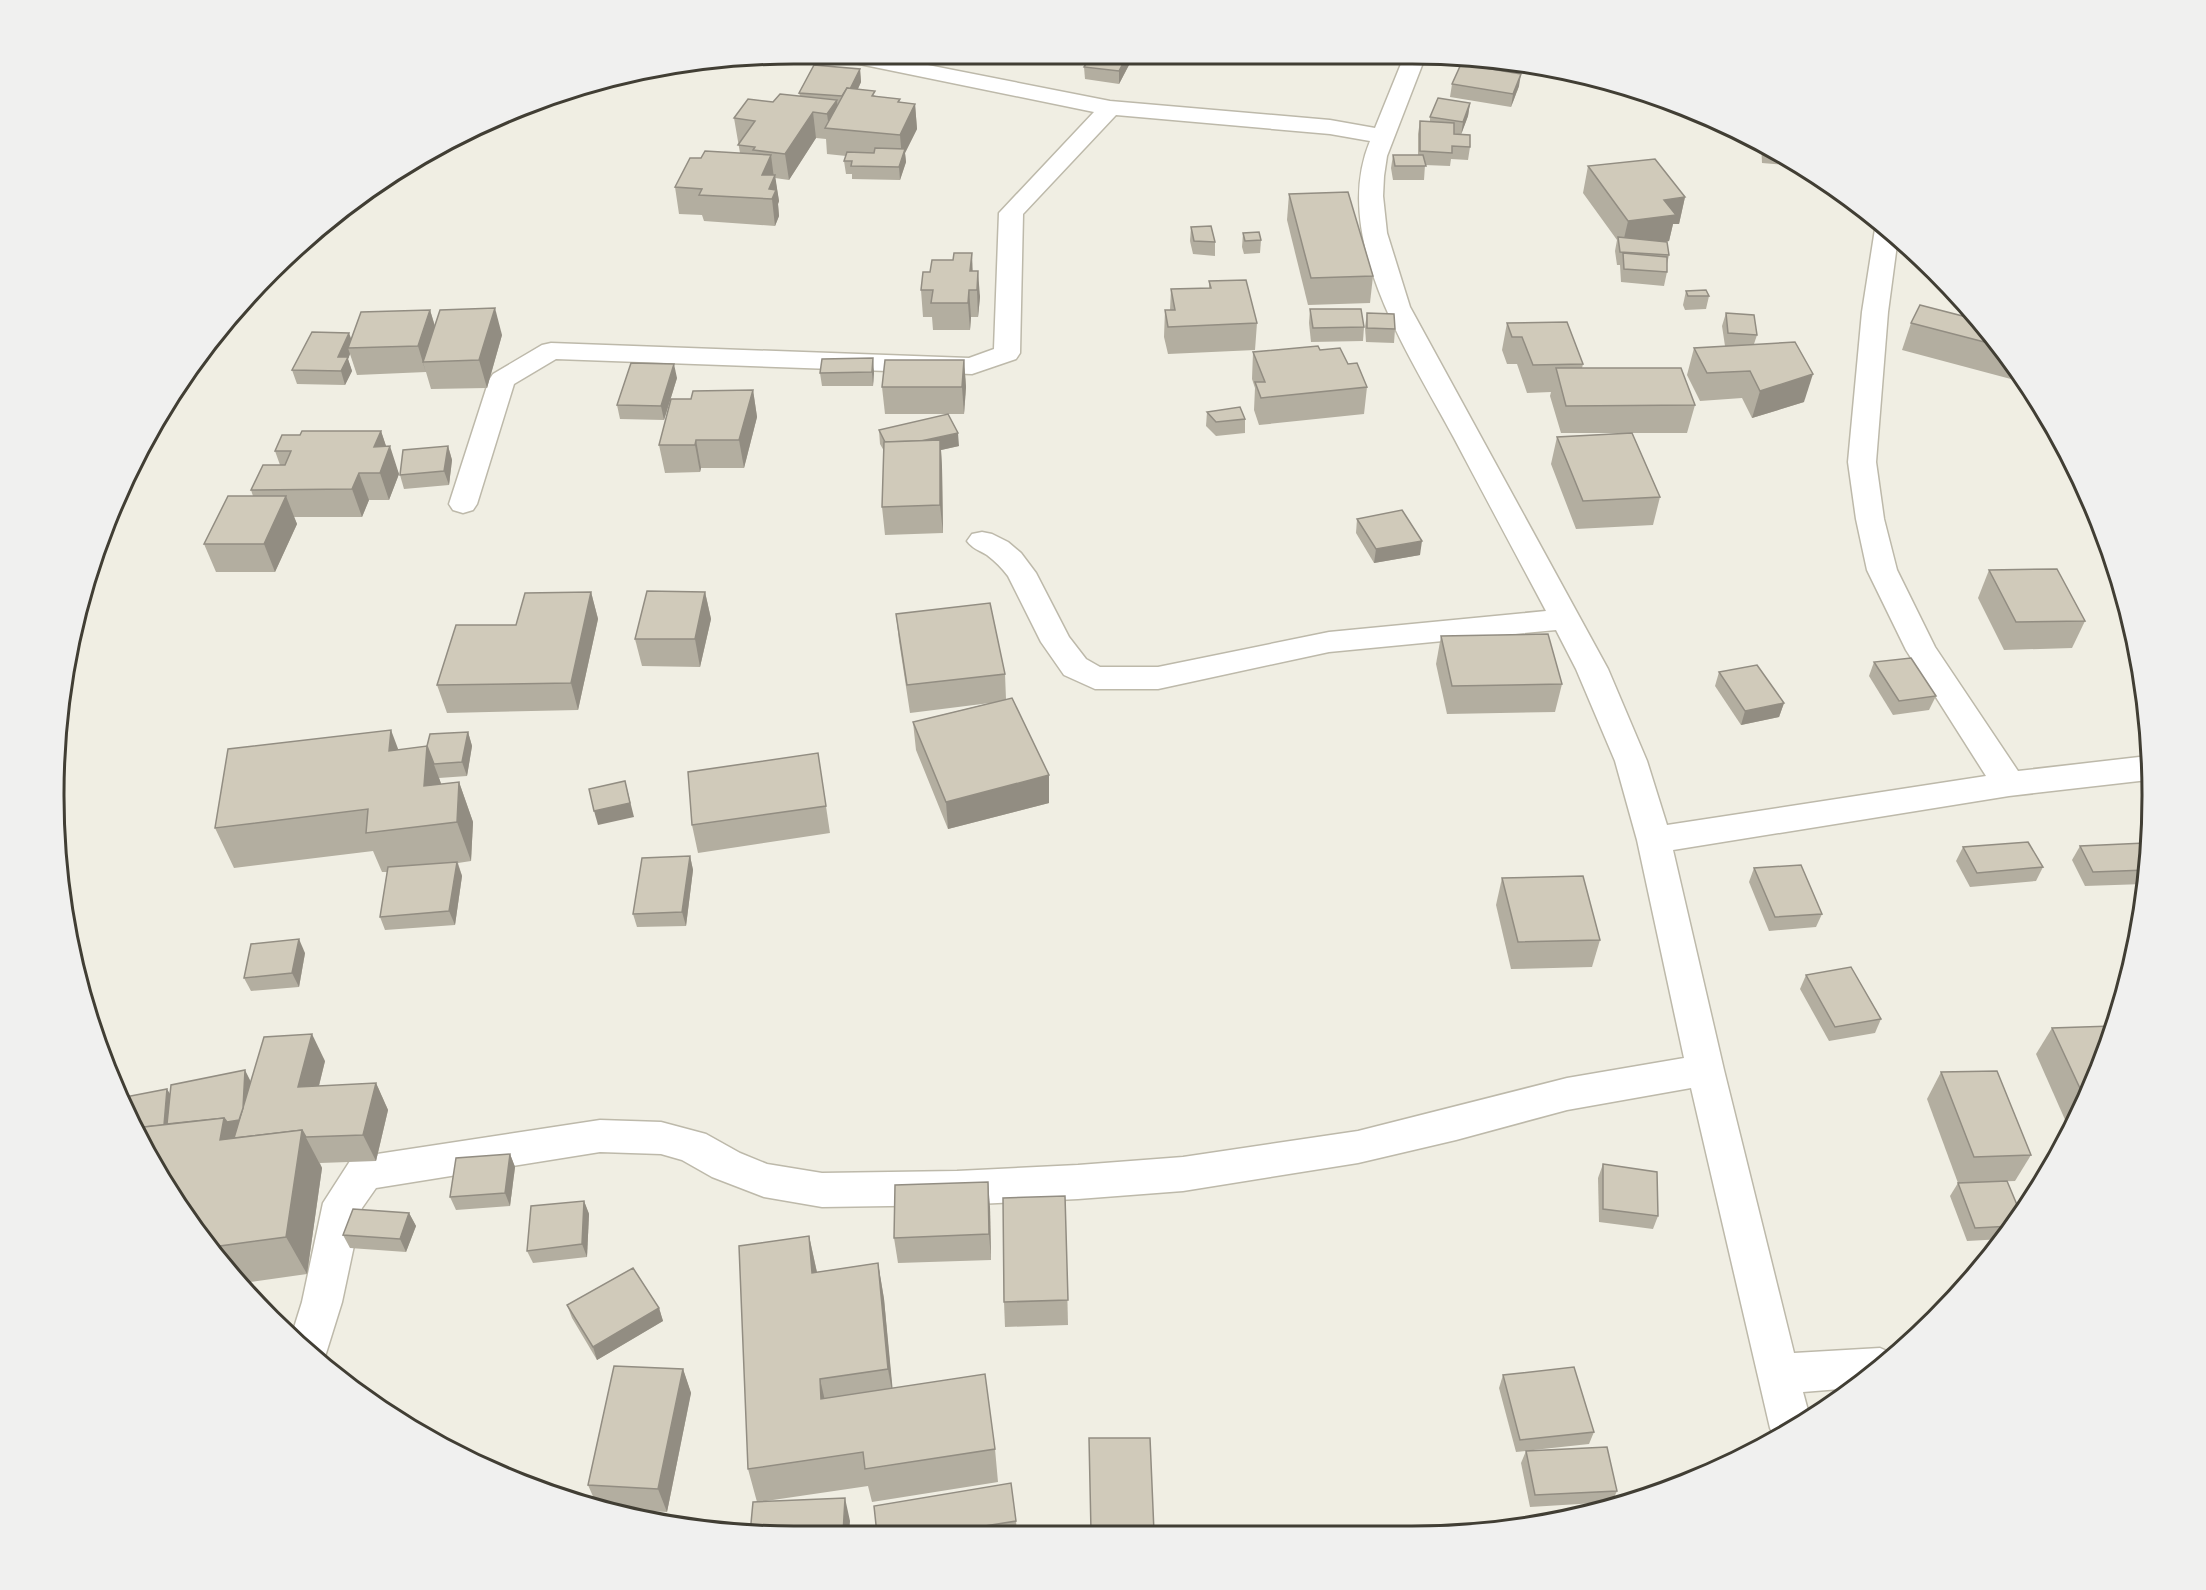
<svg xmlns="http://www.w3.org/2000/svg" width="2206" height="1590" font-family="'Asap Condensed',sans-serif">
	<rect width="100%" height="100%" fill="#f0eee3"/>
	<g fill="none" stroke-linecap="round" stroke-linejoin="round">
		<defs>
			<path id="street" d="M829 54H872L1110 101 1330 120 1375 128 1405 54 1426 55 1387 156 1384 176 1383 196 1387 233 1410 307 1608 669 1647 761 1667 825 1986 776 1906 650 1867 570 1856 519 1848 462 1862 312 1875 229 1880 224 1898 237 1888 312 1876 462 1884 519 1897 570 1935 647 2018 771 2148 756V780L2009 796 1673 850 1724 1070 1794 1353 1880 1348 1896 1355 1852 1388 1803 1392 1810 1418 1774 1437 1770 1428 1691 1088 1567 1110 1456 1140 1358 1163 1183 1191 1078 1199 957 1205 822 1207 764 1197 712 1177 682 1160 661 1154 600 1152 376 1188 362 1208 342 1302 323 1363 292 1334 302 1302 323 1203 350 1161 364 1156 600 1120 661 1122 706 1134 740 1153 767 1164 822 1173 957 1171 1078 1165 1183 1157 1358 1131 1567 1078 1684 1058 1637 840 1615 761 1576 669 1556 630 1329 652 1158 689H1095L1064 675 1041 642 1008 576C1002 568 995 561 987 555 979 550 973 549 967 541L972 534 982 532 992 534 1008 542 1021 553 1036 573 1069 637 1086 659 1100 667H1158L1329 632 1546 611C1515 553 1484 495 1454 438 1409 354 1330 238 1370 141L1330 134 1116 115 1023 214 1020 353 1016 359 972 374 556 359 514 384 477 504 473 510 463 513 453 510 449 504 489 380 493 374 542 345 551 343 969 358 994 349 999 213 1094 112 840 60 832 59Z"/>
		</defs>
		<use href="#street" stroke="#bdb9aa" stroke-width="3"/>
		<use href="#street" fill="#fff" fill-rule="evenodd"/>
	</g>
	<g fill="#b3aea0">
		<polygon points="1491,62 1522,65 1521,70 1491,68"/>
		<polygon points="1130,63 1119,84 1085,79 1084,67"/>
		<polygon points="860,69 861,82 858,89 876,96 900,102 915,104 917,129 905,153 906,162 900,180 852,179 852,174 846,174 844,161 846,156 827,154 826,139 816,138 789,180 775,178 779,201 778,204 779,216 775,226 704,221 702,215 679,214 675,187 701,158 740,153 734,118 773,102 800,96 799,93"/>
		<polygon points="1452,84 1519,86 1511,107 1450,97"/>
		<polygon points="573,89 570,94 561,93"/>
		<polygon points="1470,103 1468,116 1461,134 1470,147 1468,160 1451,159 1450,166 1425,165 1424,180 1393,180 1391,168 1393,155 1418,155 1418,134 1420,121 1430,122 1430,117"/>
		<polygon points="1761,143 1782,153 1799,166 1762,163"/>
		<polygon points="1588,166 1685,197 1679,224 1673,224 1669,241 1666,242 1669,255 1667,264 1667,272 1664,286 1621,282 1620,265 1617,265 1615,251 1617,240 1583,193"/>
		<polygon points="1289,194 1373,276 1370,303 1308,305 1287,220"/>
		<polygon points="1191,227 1215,242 1215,256 1193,254 1190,241"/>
		<polygon points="1243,233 1261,240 1260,253 1244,254 1242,247"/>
		<polygon points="973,271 980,297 978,317 971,317 970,330 933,330 932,317 923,317 921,290"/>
		<polygon points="1209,281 1257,323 1255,350 1168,354 1164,337 1165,310 1170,310 1171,289 1209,288"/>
		<polygon points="1686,291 1709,296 1706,309 1685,310 1683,305"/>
		<polygon points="1310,309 1364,327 1363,341 1311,342 1309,323"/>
		<polygon points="430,310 435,326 502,335 487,388 431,389 426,372 357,375 350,354 348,359 352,371 345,385 297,384 292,370 351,338"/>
		<polygon points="1367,313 1395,329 1394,343 1366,342 1365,327"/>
		<polygon points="1726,313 1757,335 1754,344 1804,402 1752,418 1742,398 1700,401 1687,375 1694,348 1725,346 1722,326"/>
		<polygon points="1978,320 2022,382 1902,350 1911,323"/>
		<polygon points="1507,323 1583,364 1582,368 1695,405 1687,433 1632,433 1660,497 1653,525 1576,529 1551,464 1557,437 1626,433 1561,433 1550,396 1551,392 1527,393 1517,364 1507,364 1502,350"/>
		<polygon points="1320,350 1367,387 1364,414 1259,425 1254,410 1255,388 1252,379 1253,352"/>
		<polygon points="964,360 966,387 964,414 885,414 882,387"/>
		<polygon points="874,372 873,386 822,386 820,373"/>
		<polygon points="677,378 664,420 620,419 617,405"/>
		<polygon points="753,390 757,417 744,468 701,468 700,472 665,473 659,445 691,399"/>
		<polygon points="1207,412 1245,419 1245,433 1216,436 1206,426"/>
		<polygon points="879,430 959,446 941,450 942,467 943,533 885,535 882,507 884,451 880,444"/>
		<polygon points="381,431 386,446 399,474 389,500 369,500 362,517 294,517 297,524 275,572 216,572 204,544 253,496 251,490 280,465 275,451 300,435"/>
		<polygon points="448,446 452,460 449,485 404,489 400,475"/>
		<polygon points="1357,519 1420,555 1374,563 1356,533"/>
		<polygon points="1989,570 2085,621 2072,648 2004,650 1978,598"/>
		<polygon points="591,592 598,619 578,710 447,713 437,685 516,625"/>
		<polygon points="705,592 711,619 700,667 642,666 635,639"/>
		<polygon points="896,614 1005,674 1006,699 1049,803 948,829 916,750 913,722 990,703 910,713 899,641"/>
		<polygon points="1441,636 1562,684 1555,712 1447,714 1436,664"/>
		<polygon points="1874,662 1936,696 1929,710 1893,715 1869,676"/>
		<polygon points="1719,672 1784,703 1779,717 1741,725 1715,686"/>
		<polygon points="468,732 472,746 467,776 439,778 441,784 459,782 473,822 471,861 458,863 462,876 455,925 385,930 380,917 387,872 382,872 373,851 234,868 215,828 398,750 427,746"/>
		<polygon points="818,753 830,833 698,853 692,825"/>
		<polygon points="2080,846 2149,851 2144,884 2085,886 2072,860"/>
		<polygon points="1963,847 2043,867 2036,881 1970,887 1956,861"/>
		<polygon points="690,856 693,870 686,926 637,927 633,914"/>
		<polygon points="1754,868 1822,914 1816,927 1769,931 1749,882"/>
		<polygon points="1502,878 1600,940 1592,967 1511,969 1496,905"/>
		<polygon points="305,953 299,987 251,991 244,978"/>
		<polygon points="1806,975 1881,1019 1875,1033 1829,1041 1800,989"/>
		<polygon points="2112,1026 2075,1123 2070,1131 2036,1054 2052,1028"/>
		<polygon points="325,1061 319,1086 376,1083 388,1110 376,1161 320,1163 322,1168 307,1274 243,1283 153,1166 170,1093 251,1081"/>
		<polygon points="1941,1072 2031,1155 2015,1181 1958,1183 1927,1099"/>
		<polygon points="510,1154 515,1167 510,1206 456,1210 450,1197"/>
		<polygon points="1603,1164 1658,1216 1653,1229 1599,1222 1598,1178"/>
		<polygon points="1958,1183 2020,1212 2003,1239 1967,1241 1950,1196"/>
		<polygon points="1065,1196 1068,1325 1005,1327 1004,1302"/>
		<polygon points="584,1201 589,1214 587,1257 533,1263 527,1251"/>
		<polygon points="990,1207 991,1260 898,1263 894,1238"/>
		<polygon points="409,1213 416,1226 406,1252 350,1248 343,1235"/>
		<polygon points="809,1236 817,1272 878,1263 884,1299 892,1388 995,1449 998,1482 872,1502 868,1486 766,1501 850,1521 757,1502 748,1469"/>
		<polygon points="567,1305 659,1308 663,1321 597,1360 572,1318"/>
		<polygon points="683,1369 691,1393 667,1512 598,1508 588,1485"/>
		<polygon points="1503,1375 1594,1432 1589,1444 1516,1452 1499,1388"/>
		<polygon points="1526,1451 1617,1491 1612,1502 1530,1507 1521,1463"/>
		<polygon points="1016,1521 1017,1532 1015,1533 877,1534"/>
	</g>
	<g fill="#928d82">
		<polygon points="1128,54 1130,54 1130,63 1119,84 1119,71"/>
		<polygon points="860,69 861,82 848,110 846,97"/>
		<polygon points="1521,74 1519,86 1511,107 1513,94"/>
		<polygon points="837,100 839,126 829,128 827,114"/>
		<polygon points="1470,103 1468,116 1461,135 1463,122"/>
		<polygon points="915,104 917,129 905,153 906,162 900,180 899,167 902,159 900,135"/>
		<polygon points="813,112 816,138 789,180 785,154"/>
		<polygon points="771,155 774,178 775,175 779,201 778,204 779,216 775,226 772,199 762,175"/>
		<polygon points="1685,197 1679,224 1673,224 1669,241 1622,247 1628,221 1664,200"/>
		<polygon points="972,253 973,279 970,271"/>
		<polygon points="978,271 980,297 978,317 977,290"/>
		<polygon points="969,290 971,317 970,330 968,303"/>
		<polygon points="495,308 502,335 487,388 479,360"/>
		<polygon points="430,310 438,337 423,362 426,373 418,346"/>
		<polygon points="349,333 354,346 348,348 350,354 348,359 352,371 345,385 341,371 338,357"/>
		<polygon points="873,358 874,372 873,386 872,372"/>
		<polygon points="964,360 966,387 964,414 962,387"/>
		<polygon points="674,364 677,378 664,420 661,406"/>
		<polygon points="1813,374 1804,402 1752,418 1760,391"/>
		<polygon points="753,390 757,417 744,468 739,440"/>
		<polygon points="381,431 388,452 390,446 399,474 389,500 380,473 374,447"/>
		<polygon points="958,433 959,446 941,450 942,467 943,533 940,505 888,448"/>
		<polygon points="696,440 701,468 700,472 695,445"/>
		<polygon points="448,446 452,460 449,485 444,471"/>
		<polygon points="359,473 369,500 362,517 352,489"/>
		<polygon points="286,496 297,524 275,572 264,544"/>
		<polygon points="1422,541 1420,555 1374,563 1376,549"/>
		<polygon points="591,592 598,619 578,710 571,683"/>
		<polygon points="705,592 711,619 700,667 695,639"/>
		<polygon points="1784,703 1779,717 1741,725 1745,711"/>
		<polygon points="391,730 406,770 389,751"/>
		<polygon points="468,732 472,746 467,776 462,762"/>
		<polygon points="427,746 442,786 424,786"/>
		<polygon points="1049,775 1049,803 948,829 946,802"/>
		<polygon points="625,781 634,817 598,825 594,811"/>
		<polygon points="459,782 473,822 471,861 457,822"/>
		<polygon points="690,856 693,870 686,926 682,912"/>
		<polygon points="457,862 462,876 455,925 449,911"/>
		<polygon points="299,939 305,953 299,987 292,973"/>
		<polygon points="312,1034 325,1061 312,1113 298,1087"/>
		<polygon points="245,1070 252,1084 237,1140 145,1148 167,1089 175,1102"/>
		<polygon points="376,1083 388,1110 376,1161 363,1135"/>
		<polygon points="302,1130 322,1168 307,1274 286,1237"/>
		<polygon points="510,1154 515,1167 510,1206 505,1193"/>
		<polygon points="988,1182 990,1207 991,1260 989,1234"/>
		<polygon points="584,1201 589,1214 587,1257 582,1244"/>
		<polygon points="409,1213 416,1226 406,1252 400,1239"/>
		<polygon points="809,1236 817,1273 812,1273"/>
		<polygon points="220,1246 243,1283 242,1287 238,1283 218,1256"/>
		<polygon points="878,1263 884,1299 894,1403 888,1369"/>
		<polygon points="659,1308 663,1321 597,1360 593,1347"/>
		<polygon points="683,1369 691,1393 667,1512 658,1489"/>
		<polygon points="820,1379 828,1414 821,1399"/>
		<polygon points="845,1498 850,1521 849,1534 843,1534"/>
	</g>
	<g fill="#d0caba" stroke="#928d82" stroke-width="1.5">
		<polygon points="1092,54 1128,54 1119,71 1084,67"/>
		<polygon points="1461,64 1521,74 1513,94 1452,84"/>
		<polygon points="814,65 860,69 850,89 847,88 842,96 799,93"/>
		<polygon points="847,88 875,91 872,96 900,99 898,102 915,104 900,135 825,128"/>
		<polygon points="780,94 837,100 827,114 813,112 785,154 753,150 755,147 738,145 755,121 734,118 748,99 773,102"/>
		<polygon points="1438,98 1470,103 1463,122 1430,117"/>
		<polygon points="1420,121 1454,123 1454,134 1470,135 1470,147 1452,146 1452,153 1420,151"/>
		<polygon points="875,148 905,149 899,167 851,166 852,161 844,161 847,152 874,153"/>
		<polygon points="705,151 771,155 762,175 775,175 769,189 776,190 772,199 699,195 702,189 675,187 690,158 701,158"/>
		<polygon points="1393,155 1423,155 1426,166 1395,166"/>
		<polygon points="1655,159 1685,197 1664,200 1676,215 1628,221 1588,166"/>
		<polygon points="1348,192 1373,276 1311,278 1289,194"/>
		<polygon points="1211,226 1215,242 1194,241 1191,227"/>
		<polygon points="1259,232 1261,240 1245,241 1243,233"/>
		<polygon points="1618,237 1667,242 1669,255 1620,252"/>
		<polygon points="954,253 972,253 970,271 978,271 977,290 969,290 968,303 931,303 933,290 921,290 923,272 930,272 932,260 953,260"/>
		<polygon points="1623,253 1667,257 1667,272 1624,269"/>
		<polygon points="1246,280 1257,323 1168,327 1165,310 1175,310 1171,289 1211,288 1209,281"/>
		<polygon points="1706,290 1709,296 1688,296 1686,291"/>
		<polygon points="1920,305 1978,320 1996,345 1911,323"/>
		<polygon points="495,308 479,360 423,362 440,310"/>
		<polygon points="1310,309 1361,309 1364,327 1313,328"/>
		<polygon points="430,310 418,346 348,348 361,312"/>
		<polygon points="1367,313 1394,314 1395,329 1367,328"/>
		<polygon points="1726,313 1754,315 1757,335 1728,333"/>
		<polygon points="1567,322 1583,364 1533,365 1522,337 1512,337 1507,323"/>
		<polygon points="312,332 349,333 338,357 348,357 341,371 292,370"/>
		<polygon points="1795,342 1813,374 1760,391 1750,371 1707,373 1694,348"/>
		<polygon points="1318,346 1320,350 1340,348 1348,364 1357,363 1367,387 1261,398 1255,382 1265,382 1253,352"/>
		<polygon points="873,358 872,372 820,373 822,359"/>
		<polygon points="885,360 964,360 962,387 882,387"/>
		<polygon points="631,363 674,364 661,406 617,405"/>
		<polygon points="1556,368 1681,368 1695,405 1566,406"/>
		<polygon points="753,390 739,440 696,440 695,445 659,445 671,399 691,399 693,391"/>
		<polygon points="1240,407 1245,419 1216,422 1207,412"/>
		<polygon points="948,414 958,433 921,441 885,442 879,430"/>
		<polygon points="302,431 381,431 374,447 390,446 380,473 359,473 352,489 251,490 263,465 285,465 291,451 275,451 282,435 300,435"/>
		<polygon points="1632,433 1660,497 1583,501 1557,437"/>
		<polygon points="940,440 940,505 882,507 884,442"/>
		<polygon points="448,446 444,471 400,475 403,450"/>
		<polygon points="228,496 286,496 264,544 204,544"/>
		<polygon points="1402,510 1422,541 1376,549 1357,519"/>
		<polygon points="2057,569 2085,621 2016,622 1989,570"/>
		<polygon points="647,591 705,592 695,639 635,639"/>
		<polygon points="591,592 571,683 437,685 456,625 516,625 525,593"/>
		<polygon points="990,603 1005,674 907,685 896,614"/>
		<polygon points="1548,634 1562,684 1452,686 1441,636"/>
		<polygon points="1911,658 1936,696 1899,701 1874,662"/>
		<polygon points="1757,665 1784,703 1745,711 1719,672"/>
		<polygon points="1012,698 1049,775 946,802 913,722"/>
		<polygon points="391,730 389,751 427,746 424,786 459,782 457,822 366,833 368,809 215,828 228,749"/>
		<polygon points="468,732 462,762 434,764 427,746 430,734"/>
		<polygon points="818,753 826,806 692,825 688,772"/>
		<polygon points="625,781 630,803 594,811 589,789"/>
		<polygon points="2028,842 2043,867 1977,873 1963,847"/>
		<polygon points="2145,843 2149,851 2146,870 2093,872 2080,846"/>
		<polygon points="690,856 682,912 633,914 642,858"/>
		<polygon points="457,862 449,911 380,917 388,867"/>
		<polygon points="1801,865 1822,914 1775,917 1754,868"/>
		<polygon points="1583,876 1600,940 1518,942 1502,878"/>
		<polygon points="299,939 292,973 244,978 251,944"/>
		<polygon points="1851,967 1881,1019 1835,1027 1806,975"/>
		<polygon points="2112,1026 2085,1099 2052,1028"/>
		<polygon points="312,1034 298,1087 376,1083 363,1135 306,1137 302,1130 234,1138 264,1037"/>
		<polygon points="245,1070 243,1108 239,1120 227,1122 224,1118 167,1124 171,1085"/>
		<polygon points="1997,1071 2031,1155 1974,1157 1941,1072"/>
		<polygon points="167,1089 164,1125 135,1128 120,1098"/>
		<polygon points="224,1118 220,1140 302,1130 286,1237 220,1246 218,1256 153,1166 135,1128"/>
		<polygon points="510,1154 505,1193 450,1197 456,1158"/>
		<polygon points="1603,1164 1657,1172 1658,1216 1603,1209"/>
		<polygon points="2007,1181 2020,1212 2012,1226 1975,1228 1958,1183"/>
		<polygon points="988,1182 989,1234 894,1238 895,1185"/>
		<polygon points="1065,1196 1068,1300 1004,1302 1003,1198"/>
		<polygon points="584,1201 582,1244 527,1251 531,1206"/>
		<polygon points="353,1209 409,1213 400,1239 343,1235"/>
		<polygon points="809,1236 812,1273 878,1263 888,1369 820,1379 821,1399 985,1374 995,1449 865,1469 863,1452 748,1469 739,1246"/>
		<polygon points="633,1268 659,1308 593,1347 567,1305"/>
		<polygon points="614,1366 683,1369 658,1489 588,1485"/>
		<polygon points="1574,1367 1594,1432 1520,1440 1503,1375"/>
		<polygon points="1089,1438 1150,1438 1154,1532 1091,1532"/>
		<polygon points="1607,1447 1617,1491 1535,1495 1526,1451"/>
		<polygon points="1011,1483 1016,1521 941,1533 877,1534 874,1506"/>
		<polygon points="845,1498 843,1534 750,1534 753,1502"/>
	</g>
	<path d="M0 0H2206V1590H0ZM794 64H1412A730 730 0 0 1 2142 794V796A730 730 0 0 1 1412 1526H794A730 730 0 0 1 64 796V794A730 730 0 0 1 794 64Z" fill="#f0f0ef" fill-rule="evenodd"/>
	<path fill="none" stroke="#413e34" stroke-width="3" d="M794 64H1412A730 730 0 0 1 2142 794V796A730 730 0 0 1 1412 1526H794A730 730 0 0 1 64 796V794A730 730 0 0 1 794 64Z"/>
</svg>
